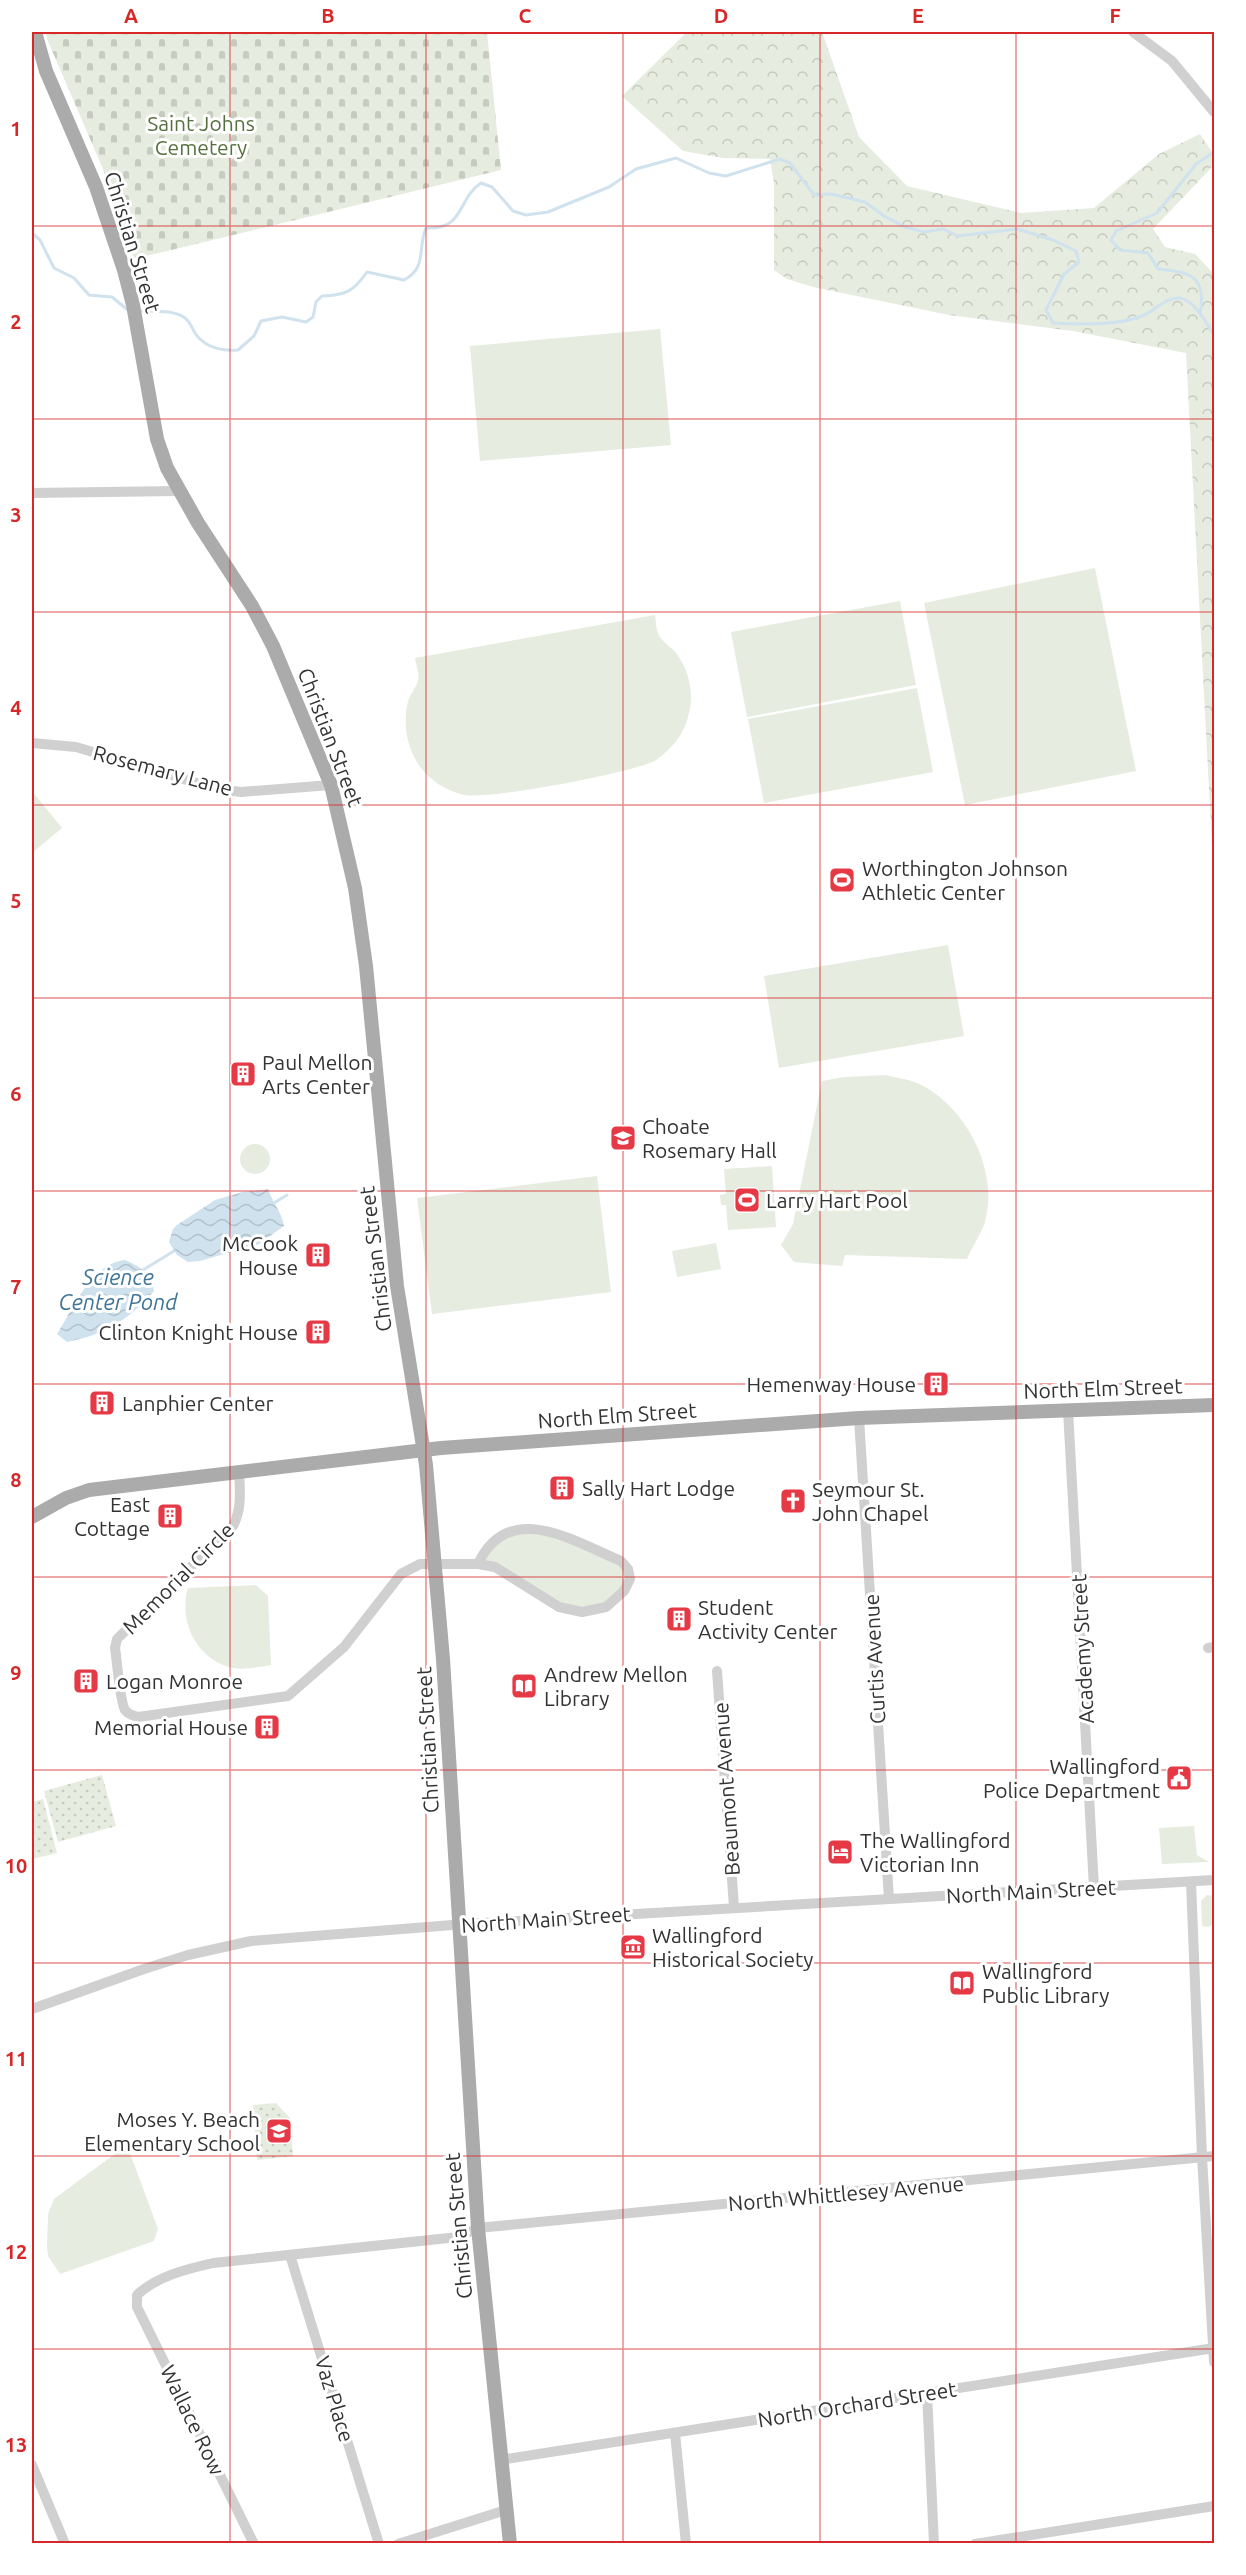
<svg xmlns="http://www.w3.org/2000/svg" width="1246" height="2575" font-family="Ubuntu,sans-serif">
	<defs>
		<pattern id="forest-crowns" width="20" height="18" patternUnits="userSpaceOnUse" patternTransform="scale(1.5)"><rect width="20" height="18" fill="#e6ecdf"/><path d="M2 6a3 3 0 1 1 6 0M12 15a3 3 0 1 1 6 0" fill="none" stroke="#c6cbc0"/></pattern>
		<pattern id="cemetery-stones" width="16" height="16" patternUnits="userSpaceOnUse" patternTransform="scale(1.5)"><rect width="16" height="16" fill="#e6ecdf"/><path d="M2 7V4a2 2 0 0 1 4 0v3zM10 15v-3a2 2 0 0 1 4 0v3z" fill="#c6cbc0"/></pattern>
		<pattern id="park-dots" width="8" height="8" patternUnits="userSpaceOnUse" patternTransform="scale(1.5)"><rect width="8" height="8" fill="#e6ecdf"/><path d="M2 2h.1M6 6h.1" fill="none" stroke="#c6cbc0" stroke-width="1.8" stroke-linecap="round"/></pattern>
		<pattern id="water-waves" width="16" height="10" patternUnits="userSpaceOnUse" patternTransform="scale(1.5)"><rect width="16" height="10" fill="#cfe2ee"/><path d="M0 5q4-4 8 0t8 0" fill="none" stroke="#b2c2cd"/></pattern>
	</defs>
	<rect width="100%" height="100%" fill="#fff"/>
	<g fill="#e6ecdf">
		<polygon points="660,329 671,445 480,461 470,346"/>
		<polygon points="1095,568 1136,771 965,805 924,603"/>
		<polygon points="900,601 916,685 747,717 731,632"/>
		<path d="M655 615C656 621 656 632 660 637 664 643 671 647 676 653 689 670 694 692 689 713 685 733 672 749 656 760 638 772 487 800 465 795 446 791 427 779 417 762 406 744 403 722 408 701 410 694 416 688 418 681 420 675 416 665 415 658Z"/>
		<polygon points="917,688 933,772 764,803 748,719"/>
		<polygon points="32,791 62,828 32,853"/>
		<polygon points="948,945 964,1036 779,1068 764,976"/>
		<path d="M886 1075C896 1078 908 1079 917 1083 965 1104 1000 1171 985 1222 981 1234 972 1247 967 1259L845 1255 842 1266 794 1262 781 1245 793 1224 822 1081 844 1077Z"/>
		<circle cx="255" cy="1159" r="15"/>
		<polygon points="772,1166 776,1227 728,1230 726,1205 721,1205 720,1195 726,1194 724,1169"/>
		<polygon points="597,1176 611,1292 432,1314 417,1198"/>
		<polygon points="716,1243 721,1269 677,1277 672,1251"/>
		<polygon points="553,1531 628,1569 619,1596 595,1610 552,1603 480,1560 505,1533"/>
		<path d="M256 1585 268 1596 271 1665C258 1667 246 1670 233 1668 197 1660 178 1622 188 1588Z"/>
		<polygon points="1194,1826 1197,1855 1209,1862 1162,1864 1159,1828"/>
		<polygon points="1207,1895 1214,1896 1214,1923 1209,1927 1202,1926 1201,1901"/>
		<polygon points="127,2145 158,2229 154,2241 60,2274 48,2256 47,2247 48,2214 54,2199"/>
	</g>
	<polygon fill="url(#forest-crowns)" points="687,32 822,32 859,137 907,186 1021,213 1094,208 1159,154 1200,134 1214,155 1214,165 1153,229 1165,247 1195,254 1214,274 1214,884 1186,353 1073,331 949,315 813,287 787,279 774,270 774,183 770,159 723,158 683,151 622,96"/>
	<polygon fill="url(#cemetery-stones)" points="46,32 487,32 501,170 134,259 103,169 47,39"/>
	<g fill="url(#park-dots)">
		<polygon points="102,1775 116,1826 58,1842 44,1791"/>
		<polygon points="43,1799 57,1853 32,1859 32,1802"/>
		<polygon points="276,2103 290,2118 293,2156 257,2160 253,2105"/>
	</g>
	<g fill="url(#water-waves)">
		<path d="M268 1189C273 1203 281 1211 284 1226L259 1244 200 1261 188 1262 177 1255 169 1242 173 1229 177 1225 215 1200 243 1192Z"/>
		<path d="M125 1260C141 1267 151 1273 154 1291 129 1320 104 1335 67 1342L57 1334C74 1307 91 1264 125 1260Z"/>
	</g>
	<g fill="none" stroke-linecap="round" stroke-linejoin="round">
		<g stroke="#cfe2ee" stroke-width="3">
			<polyline points="32,233 40,240 54,268 74,278 89,295 112,297 129,311"/>
			<path d="M138 311C153 312 172 309 185 318 191 322 193 332 198 337 208 348 224 351 238 350L254 336 261 321 282 317 306 322 313 317 316 302 322 296C346 295 353 292 367 272L404 280C428 267 417 248 426 228 465 230 457 199 481 183L492 187 513 211 526 215 548 212 609 187 636 169 676 158 709 173 726 176 780 159 790 163 814 195 831 194 865 202 884 216 905 227 924 232 943 229 958 236 1017 229 1053 240 1076 251 1079 262 1064 274 1046 310 1053 323C1079 324 1117 326 1142 316 1155 311 1164 298 1179 298 1194 299 1207 324 1214 335"/>
			<path d="M1200 314C1207 276 1191 272 1158 269L1148 253 1120 250 1111 240 1116 231 1157 213 1196 164 1214 152"/>
			<polyline points="274,1203 287,1195"/>
			<polyline points="143,1270 174,1251"/>
		</g>
		<g stroke="#d0d0d0" stroke-width="10">
			<polyline points="1133,32 1172,61 1214,112"/>
			<polyline points="32,493 179,491"/>
			<polyline points="32,743 76,747 217,789 241,792 331,785"/>
			<polyline points="1068,1410 1094,1888"/>
			<polyline points="859,1418 889,1899"/>
			<path d="M239 1471C240 1491 242 1509 233 1526L117 1639 115 1648C117 1660 120 1702 125 1710 128 1714 134 1716 138 1717L288 1696 344 1647 401 1574 420 1564H478L495 1567 559 1607 582 1612 606 1607 624 1591 630 1579 628 1569 621 1561C575 1542 509 1498 478 1564"/>
			<polyline points="1208,1648 1214,1647"/>
			<polyline points="717,1671 734,1907"/>
			<polyline points="1191,1882 1202,2157 1214,2362"/>
			<polyline points="32,2009 144,1969 188,1955 251,1941 465,1924 1214,1880"/>
			<polyline points="290,2255 379,2544"/>
			<polyline points="927,2393 934,2544"/>
			<polyline points="675,2433 686,2544"/>
			<polyline points="500,2460 1214,2348"/>
			<polyline points="32,2465 65,2544"/>
			<path d="M254 2544 137 2307V2295C157 2276 187 2269 213 2263L458 2237 478 2228 1214 2156"/>
			<polyline points="398,2544 506,2510"/>
			<polyline points="975,2544 1214,2506"/>
		</g>
		<g stroke="#ababab" stroke-width="14">
			<polyline points="35,32 46,71 96,187 124,270 133,305 157,439 167,468 198,523 252,606 273,646 331,785 355,888 366,966 397,1286 426,1465 443,1659 478,2228 510,2544"/>
			<polyline points="32,1517 66,1498 89,1490 441,1448 859,1418 1214,1405"/>
		</g>
	</g>
	<path fill="none" stroke="#d62828" stroke-width="1.5" stroke-opacity="0.55" d="M230 32V2544M426 32V2544M623 32V2544M820 32V2544M1016 32V2544M32 226H1214M32 419H1214M32 612H1214M32 805H1214M32 998H1214M32 1191H1214M32 1384H1214M32 1577H1214M32 1770H1214M32 1963H1214M32 2156H1214M32 2349H1214"/>
	<defs>
		<symbol id="stadium-square" viewBox="-11 -11 22 22"><rect x="-9" y="-9" width="18" height="18" rx="4" fill="#e63946" stroke="#fff"/><path d="M0-5a6.5 5 0 1 0 0 10a6.5 5 0 1 0 0-10ZM-3.5-1.8h7v3.6h-7Z" fill="#fff"/></symbol>
		<symbol id="building-square" viewBox="-11 -11 22 22"><rect x="-9" y="-9" width="18" height="18" rx="4" fill="#e63946" stroke="#fff"/><path d="M-4-6H4V6H1V3H-1V6H-4ZM-2.5-4.3h1.7v1.8h-1.7ZM.8-4.3h1.7v1.8H.8ZM-2.5-1h1.7V.8h-1.7ZM.8-1h1.7V.8H.8Z" fill="#fff"/></symbol>
		<symbol id="university-square" viewBox="-11 -11 22 22"><rect x="-9" y="-9" width="18" height="18" rx="4" fill="#e63946" stroke="#fff"/><path d="M0-5L7-2L0 1L-7-2ZM-4 1L0 2.5L4 1V4Q0 6-4 4Z" fill="#fff"/></symbol>
		<symbol id="church-square" viewBox="-11 -11 22 22"><rect x="-9" y="-9" width="18" height="18" rx="4" fill="#e63946" stroke="#fff"/><path d="M-1.2-6h2.4v3.5h3.3v2.4h-3.3V6h-2.4V-.1h-3.3v-2.4h3.3Z" fill="#fff"/></symbol>
		<symbol id="library-square" viewBox="-11 -11 22 22"><rect x="-9" y="-9" width="18" height="18" rx="4" fill="#e63946" stroke="#fff"/><path d="M-6-4Q-3-5.5-.7-3.5V5Q-3 3-6 4ZM6-4Q3-5.5 .7-3.5V5Q3 3 6 4Z" fill="#fff"/></symbol>
		<symbol id="civic-square" viewBox="-11 -11 22 22"><rect x="-9" y="-9" width="18" height="18" rx="4" fill="#e63946" stroke="#fff"/><path d="M-.6-6.5H3V-4.5H.6V-3L4-1V1h2V6H-6V1h2V-1L-.6-3ZM-1.2 2.5V6h2.4V2.5Z" fill="#fff"/></symbol>
		<symbol id="hotel-square" viewBox="-11 -11 22 22"><rect x="-9" y="-9" width="18" height="18" rx="4" fill="#e63946" stroke="#fff"/><path d="M-6-4.5h1.5V1H6V5H4.5V3h-9V5H-6ZM-4 0a1.8 1.8 0 1 1 3.6 0ZM.5 0V-2.5h3Q6-2.5 6 0Z" fill="#fff"/></symbol>
		<symbol id="museum-square" viewBox="-11 -11 22 22"><rect x="-9" y="-9" width="18" height="18" rx="4" fill="#e63946" stroke="#fff"/><path d="M0-6L6-3V-2H-6V-3ZM-5-1h2V3h-2ZM-1-1h2V3h-2ZM3-1h2V3H3ZM-6 4H6V6H-6Z" fill="#fff"/></symbol>
		<symbol id="school-square" viewBox="-11 -11 22 22"><rect x="-9" y="-9" width="18" height="18" rx="4" fill="#e63946" stroke="#fff"/><path d="M0-5L7-2L0 1L-7-2ZM-4 1L0 2.5L4 1V4Q0 6-4 4Z" fill="#fff"/></symbol>
	</defs>
	<g fill-rule="evenodd">
		<use href="#stadium-square" x="827" y="865" width="30" height="30"/>
		<use href="#building-square" x="228" y="1059" width="30" height="30"/>
		<use href="#university-square" x="608" y="1123" width="30" height="30"/>
		<use href="#stadium-square" x="732" y="1185" width="30" height="30"/>
		<use href="#building-square" x="303" y="1240" width="30" height="30"/>
		<use href="#building-square" x="303" y="1317" width="30" height="30"/>
		<use href="#building-square" x="921" y="1369" width="30" height="30"/>
		<use href="#building-square" x="87" y="1388" width="30" height="30"/>
		<use href="#building-square" x="547" y="1473" width="30" height="30"/>
		<use href="#church-square" x="778" y="1486" width="30" height="30"/>
		<use href="#building-square" x="155" y="1501" width="30" height="30"/>
		<use href="#building-square" x="664" y="1604" width="30" height="30"/>
		<use href="#building-square" x="71" y="1666" width="30" height="30"/>
		<use href="#library-square" x="509" y="1671" width="30" height="30"/>
		<use href="#building-square" x="252" y="1712" width="30" height="30"/>
		<use href="#civic-square" x="1164" y="1763" width="30" height="30"/>
		<use href="#hotel-square" x="825" y="1837" width="30" height="30"/>
		<use href="#museum-square" x="618" y="1932" width="30" height="30"/>
		<use href="#library-square" x="947" y="1968" width="30" height="30"/>
		<use href="#school-square" x="264" y="2116" width="30" height="30"/>
	</g>
	<g text-anchor="middle" dominant-baseline="central" stroke-width="6" stroke-linejoin="round" paint-order="stroke">
		<g font-size="21" fill="#56703f" stroke="#fff">
			<text x="201" y="123">Saint Johns<tspan x="201" dy="24">Cemetery</tspan></text>
		</g>
		<g font-size="21" fill="#333" stroke="#fff">
			<text transform="translate(133 242) rotate(73)">Christian Street</text>
			<text transform="translate(331 737) rotate(69)">Christian Street</text>
			<text transform="translate(163 770) rotate(15)">Rosemary Lane</text>
			<text transform="translate(375 1259) rotate(-97)">Christian Street</text>
			<text transform="translate(1103 1388) rotate(-2)">North Elm Street</text>
			<text transform="translate(617 1415) rotate(-4)">North Elm Street</text>
			<text transform="translate(178 1578) rotate(-45)">Memorial Circle</text>
			<text transform="translate(1082 1649) rotate(-93)">Academy Street</text>
			<text transform="translate(874 1659) rotate(-93)">Curtis Avenue</text>
			<text transform="translate(427 1740) rotate(-93)">Christian Street</text>
			<text transform="translate(726 1789) rotate(-94)">Beaumont Avenue</text>
			<text transform="translate(1031 1891) rotate(-3)">North Main Street</text>
			<text transform="translate(546 1919) rotate(-4)">North Main Street</text>
			<text transform="translate(846 2193) rotate(-5)">North Whittlesey Avenue</text>
			<text transform="translate(458 2226) rotate(-95)">Christian Street</text>
			<text transform="translate(335 2399) rotate(73)">Vaz Place</text>
			<text transform="translate(857 2404) rotate(-9)">North Orchard Street</text>
			<text transform="translate(193 2420) rotate(64)">Wallace Row</text>
		</g>
		<g font-size="21" fill="#333" stroke="#fff" text-anchor="start">
			<text x="862" y="868">Worthington Johnson<tspan x="862" dy="24">Athletic Center</tspan></text>
			<text x="262" y="1062">Paul Mellon<tspan x="262" dy="24">Arts Center</tspan></text>
			<text x="642" y="1126">Choate<tspan x="642" dy="24">Rosemary Hall</tspan></text>
			<text x="766" y="1200">Larry Hart Pool</text>
			<text x="298" y="1243" text-anchor="end">McCook<tspan x="298" dy="24">House</tspan></text>
			<text x="298" y="1332" text-anchor="end">Clinton Knight House</text>
			<text x="916" y="1384" text-anchor="end">Hemenway House</text>
			<text x="122" y="1403">Lanphier Center</text>
			<text x="582" y="1488">Sally Hart Lodge</text>
			<text x="812" y="1489">Seymour St.<tspan x="812" dy="24">John Chapel</tspan></text>
			<text x="150" y="1504" text-anchor="end">East<tspan x="150" dy="24">Cottage</tspan></text>
			<text x="698" y="1607">Student<tspan x="698" dy="24">Activity Center</tspan></text>
			<text x="544" y="1674">Andrew Mellon<tspan x="544" dy="24">Library</tspan></text>
			<text x="106" y="1681">Logan Monroe</text>
			<text x="248" y="1727" text-anchor="end">Memorial House</text>
			<text x="1160" y="1766" text-anchor="end">Wallingford<tspan x="1160" dy="24">Police Department</tspan></text>
			<text x="860" y="1840">The Wallingford<tspan x="860" dy="24">Victorian Inn</tspan></text>
			<text x="652" y="1935">Wallingford<tspan x="652" dy="24">Historical Society</tspan></text>
			<text x="982" y="1971">Wallingford<tspan x="982" dy="24">Public Library</tspan></text>
			<text x="260" y="2119" text-anchor="end">Moses Y. Beach<tspan x="260" dy="24">Elementary School</tspan></text>
		</g>
		<g font-size="22" font-style="italic" fill="#3f7597" stroke="#fff">
			<text x="118" y="1276">Science<tspan x="118" dy="25">Center Pond</tspan></text>
		</g>
	</g>
	<rect width="1246" height="2575" fill="none" stroke="#ffffff" stroke-width="66"/>
	<rect x="33" y="33" width="1180" height="2509" fill="none" stroke="#d62828" stroke-width="2"/>
	<g font-size="20" text-anchor="middle" font-weight="bold" fill="#d62828">
		<text x="131" y="23">A</text>
		<text x="328" y="23">B</text>
		<text x="525" y="23">C</text>
		<text x="721" y="23">D</text>
		<text x="918" y="23">E</text>
		<text x="1115" y="23">F</text>
		<text x="16" y="136">1</text>
		<text x="16" y="329">2</text>
		<text x="16" y="522">3</text>
		<text x="16" y="715">4</text>
		<text x="16" y="908">5</text>
		<text x="16" y="1101">6</text>
		<text x="16" y="1294">7</text>
		<text x="16" y="1487">8</text>
		<text x="16" y="1680">9</text>
		<text x="16" y="1873">10</text>
		<text x="16" y="2066">11</text>
		<text x="16" y="2259">12</text>
		<text x="16" y="2452">13</text>
	</g>
</svg>
